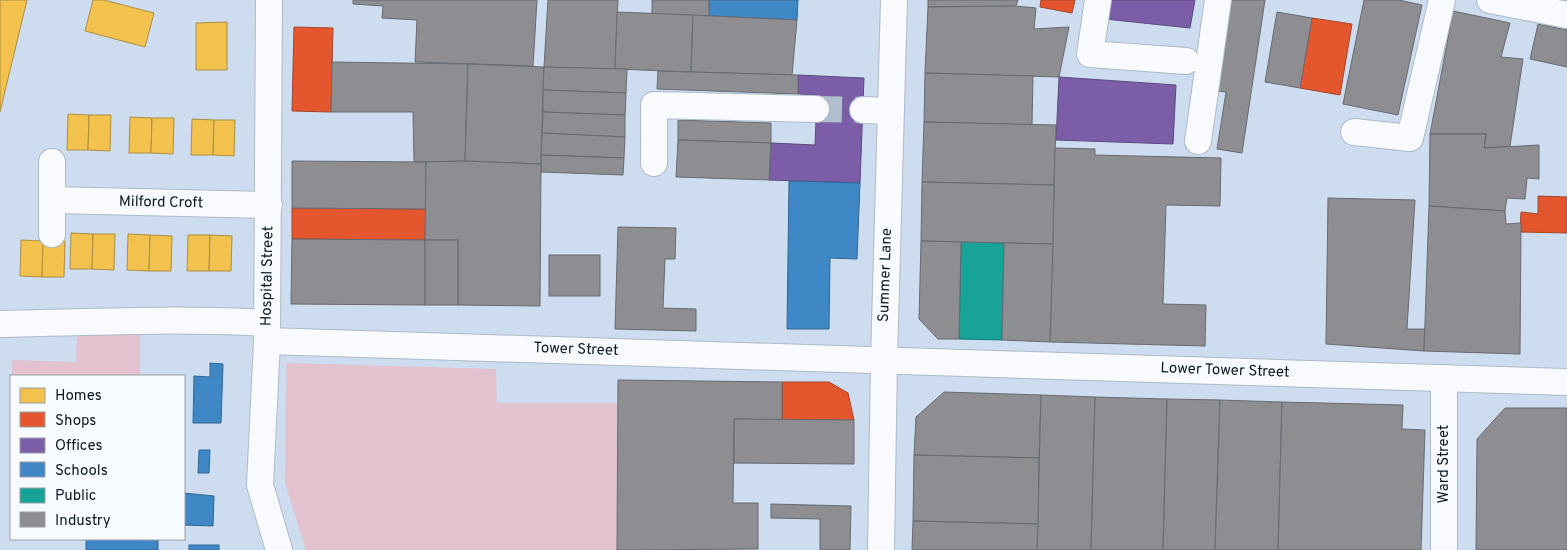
<svg xmlns="http://www.w3.org/2000/svg" width="1567" height="550" font-family="Overpass,sans-serif">
	<rect width="100%" height="100%" fill="#cdddef"/>
	<g fill="#e2c2ce">
		<polygon points="77,329 140,329 140,376 12,376 12,360 76,362"/>
		<polygon points="286,363 496,369 497,403 617,403 617,550 306,550 285,483"/>
	</g>
	<g fill="#f2c14e" stroke="#ad8e41">
		<polygon points="0,0 27,0 0,112"/>
		<polygon points="93,0 104,0 154,13 145,47 85,31"/>
		<polygon points="227,22 227,70 196,70 196,23"/>
		<polygon points="68,114 89,115 88,150 67,150"/>
		<polygon points="89,115 111,115 110,151 88,150"/>
		<polygon points="130,117 152,118 151,153 129,153"/>
		<polygon points="152,118 174,118 173,154 151,153"/>
		<polygon points="192,119 214,120 213,155 191,155"/>
		<polygon points="214,120 235,120 234,156 213,155"/>
		<polygon points="71,233 93,234 92,269 70,269"/>
		<polygon points="93,234 115,234 114,270 92,269"/>
		<polygon points="128,234 150,235 149,271 127,270"/>
		<polygon points="150,235 172,236 171,271 149,271"/>
		<polygon points="188,235 210,235 209,271 187,271"/>
		<polygon points="210,235 232,236 231,271 209,271"/>
		<polygon points="21,240 43,241 42,277 20,276"/>
		<polygon points="43,241 65,241 64,277 42,277"/>
	</g>
	<g fill="#e4572e" stroke="#a4442b">
		<polygon points="1041,0 1075,0 1072,13 1040,7"/>
		<polygon points="1312,18 1352,24 1340,95 1300,88"/>
		<polygon points="294,27 333,28 331,112 292,111"/>
		<polygon points="1538,196 1567,197 1567,233 1520,232 1521,212 1538,214"/>
		<polygon points="292,208 426,209 425,240 292,239"/>
		<polygon points="782,382 829,382 848,393 854,420 782,420"/>
	</g>
	<g fill="#7b5ea7" stroke="#5a497f">
		<polygon points="1108,0 1195,0 1190,28 1105,19"/>
		<polygon points="798,75 864,78 860,183 769,180 771,143 815,145 817,95 798,94"/>
		<polygon points="1059,77 1176,85 1173,144 1056,140"/>
	</g>
	<g fill="#3f88c5" stroke="#306694">
		<polygon points="709,0 798,0 797,20 709,16"/>
		<polygon points="789,181 860,183 857,259 830,258 829,329 787,329"/>
		<polygon points="210,363 223,364 221,423 193,423 194,376 210,377"/>
		<polygon points="199,450 210,450 209,473 198,473"/>
		<polygon points="184,493 214,496 213,526 184,525"/>
		<rect x="86" y="539" width="72" height="11"/>
		<rect x="189" y="545" width="30" height="5"/>
	</g>
	<polygon fill="#17a398" stroke="#147975" points="961,242 1004,243 1002,340 959,339"/>
	<g fill="#8d8d92" stroke="#676a71">
		<polygon points="353,0 537,0 533,66 415,62 417,20 382,18 383,6 353,4"/>
		<polygon points="548,0 618,0 615,69 544,67"/>
		<polygon points="652,0 709,0 709,16 652,14"/>
		<polygon points="928,0 1018,0 1016,6 928,7"/>
		<polygon points="1223,0 1265,0 1242,153 1217,149 1226,92 1210,90"/>
		<polygon points="1364,0 1399,0 1422,5 1398,115 1343,104"/>
		<polygon points="1016,6 1036,8 1034,29 1069,27 1059,77 925,73 928,7"/>
		<polygon points="1453,11 1510,23 1501,57 1523,59 1510,146 1484,148 1486,134 1430,134"/>
		<polygon points="617,12 693,15 691,72 615,69"/>
		<polygon points="1277,12 1312,18 1300,88 1265,82"/>
		<polygon points="693,15 797,20 792,75 691,72"/>
		<polygon points="1538,24 1567,30 1567,67 1530,59"/>
		<polygon points="332,62 468,64 465,161 414,162 413,112 331,112"/>
		<polygon points="468,64 544,67 541,164 465,161"/>
		<polygon points="544,67 627,69 626,93 543,90"/>
		<polygon points="658,71 798,75 798,94 657,89"/>
		<polygon points="925,73 1033,76 1032,125 924,122"/>
		<polygon points="543,90 626,93 625,115 543,112"/>
		<polygon points="543,112 625,115 625,137 542,133"/>
		<polygon points="678,120 771,123 771,143 678,140"/>
		<polygon points="924,122 1056,125 1054,185 922,182"/>
		<polygon points="542,133 625,137 624,158 541,155"/>
		<polygon points="1430,134 1486,134 1484,148 1539,145 1539,179 1527,178 1525,199 1507,198 1505,211 1429,206"/>
		<polygon points="678,140 771,143 769,180 676,177"/>
		<polygon points="1055,148 1095,149 1095,155 1221,158 1220,206 1166,205 1163,304 1206,305 1205,346 1050,342"/>
		<polygon points="541,155 624,158 623,175 541,172"/>
		<polygon points="292,161 426,162 426,209 292,208"/>
		<polygon points="465,161 541,164 540,306 458,305 458,240 425,240 426,162"/>
		<polygon points="922,182 1054,185 1053,244 921,241"/>
		<polygon points="1328,198 1415,200 1407,329 1425,329 1424,351 1326,344"/>
		<polygon points="1429,206 1505,211 1506,224 1521,223 1520,354 1424,351"/>
		<polygon points="618,227 676,228 675,259 665,259 663,308 696,309 696,331 615,329"/>
		<polygon points="292,239 425,240 425,305 291,304"/>
		<rect x="425" y="240" width="33" height="65"/>
		<polygon points="921,241 961,242 959,339 938,339 919,319"/>
		<polygon points="1004,243 1053,244 1050,342 1002,340"/>
		<rect x="549" y="255" width="51" height="41"/>
		<polygon points="618,380 782,382 782,420 734,419 733,503 758,503 758,549 617,550"/>
		<polygon points="944,392 1041,395 1039,458 914,455 916,417"/>
		<polygon points="1041,395 1095,397 1091,550 1037,550"/>
		<polygon points="1095,397 1167,399 1163,550 1091,550"/>
		<polygon points="1167,399 1220,400 1215,550 1163,550"/>
		<polygon points="1220,400 1282,402 1278,550 1215,550"/>
		<polygon points="1282,402 1403,405 1402,429 1425,430 1421,550 1278,550"/>
		<polygon points="1505,408 1567,408 1567,550 1476,550 1477,439"/>
		<polygon points="734,419 854,420 854,464 734,463"/>
		<polygon points="914,455 1039,458 1038,524 913,521"/>
		<polygon points="771,504 851,506 850,550 820,550 820,519 771,518"/>
		<polygon points="913,521 1038,524 1037,550 912,550"/>
	</g>
	<g fill="none" stroke-linecap="round" stroke-linejoin="round">
		<polyline stroke="#b0bfd0" stroke-width="26" stroke-dasharray="26 13" stroke-linecap="butt" points="816,109 863,110"/>
		<defs>
			<g id="minor">
				<polyline points="269,0 267,341 260,485 279,550"/>
				<polyline points="1098,0 1090,54 1186,61"/>
				<polyline points="1490,0 1567,15"/>
				<polyline points="863,110 891,111"/>
				<polyline points="1354,132 1410,138 1442,0"/>
				<polyline points="1198,141 1218,0"/>
				<polyline points="654,163 654,105 816,109"/>
				<polyline points="53,200 269,205"/>
				<polyline points="52,234 52,162"/>
				<path d="M0 324C89 322 178 318 267 323"/>
				<polyline points="267,341 1567,382"/>
				<polyline points="881,550 884,360 894,0"/>
				<polyline points="1444,550 1444,378"/>
			</g>
		</defs>
		<use href="#minor" stroke="#adbac8" stroke-width="28"/>
		<use href="#minor" stroke="#f8fafd" stroke-width="26"/>
	</g>
	<g text-anchor="middle" dominant-baseline="central" stroke-width="5" stroke-linejoin="round" paint-order="stroke">
		<g font-size="15" fill="#0d1823" stroke="#f7fafe">
			<text transform="translate(161 203) rotate(1)">Milford Croft</text>
			<text transform="translate(886 275) rotate(-88)">Summer Lane</text>
			<text transform="translate(268 276) rotate(-89)">Hospital Street</text>
			<text transform="translate(576 350) rotate(2)">Tower Street</text>
			<text transform="translate(1225 371) rotate(2)">Lower Tower Street</text>
			<text transform="translate(1444 464) rotate(-90)">Ward Street</text>
		</g>
	</g>
	<rect x="10" y="375" width="175" height="165" fill="#f7fafe" stroke="#99a0a6"/>
	<rect x="20" y="388" width="25" height="15" fill="#f2c14e" stroke="#99a0a6"/>
	<text x="55" y="400" font-size="15" fill="#0d1823">Homes</text>
	<rect x="20" y="412" width="25" height="15" fill="#e4572e" stroke="#99a0a6"/>
	<text x="55" y="425" font-size="15" fill="#0d1823">Shops</text>
	<rect x="20" y="438" width="25" height="15" fill="#7b5ea7" stroke="#99a0a6"/>
	<text x="55" y="450" font-size="15" fill="#0d1823">Offices</text>
	<rect x="20" y="462" width="25" height="15" fill="#3f88c5" stroke="#99a0a6"/>
	<text x="55" y="475" font-size="15" fill="#0d1823">Schools</text>
	<rect x="20" y="488" width="25" height="15" fill="#17a398" stroke="#99a0a6"/>
	<text x="55" y="500" font-size="15" fill="#0d1823">Public</text>
	<rect x="20" y="512" width="25" height="15" fill="#8d8d92" stroke="#99a0a6"/>
	<text x="55" y="525" font-size="15" fill="#0d1823">Industry</text>
</svg>
